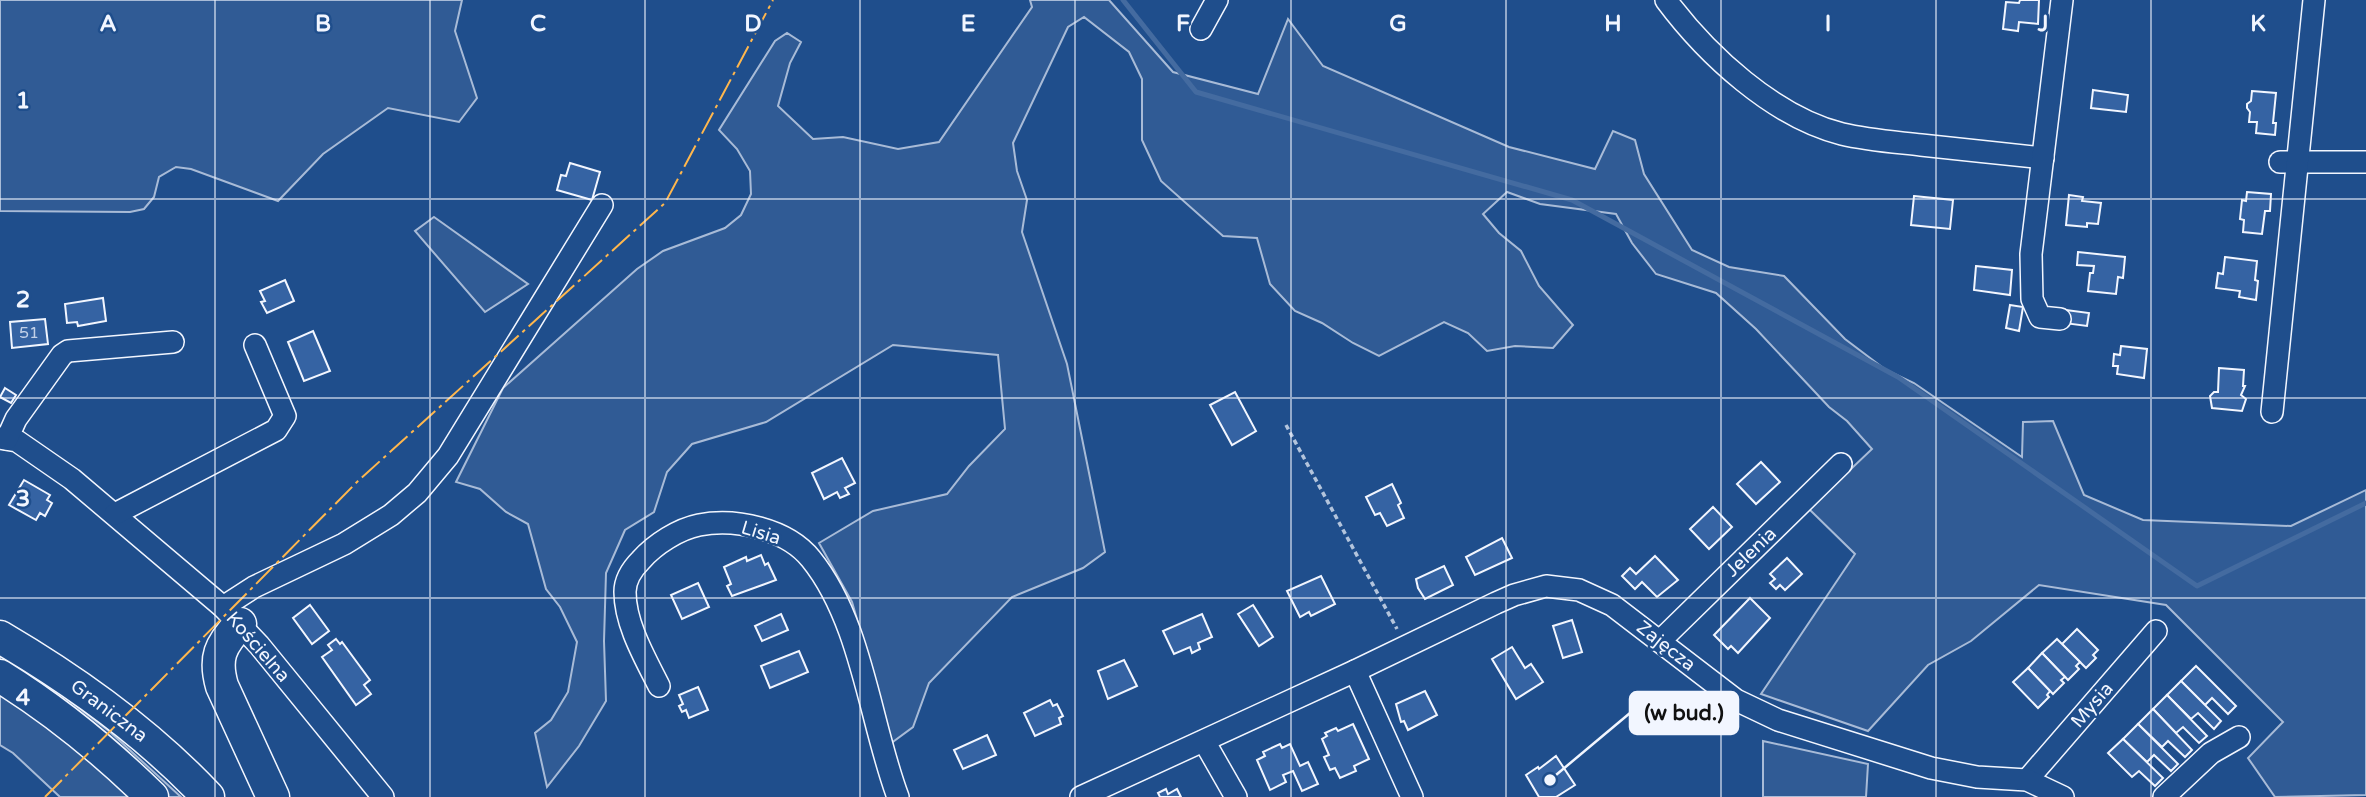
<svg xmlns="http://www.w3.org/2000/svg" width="2366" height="797" font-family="'Varela Round',sans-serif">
	<rect width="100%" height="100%" fill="#1f4e8c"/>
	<g fill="#305b95" stroke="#a8bbd7" stroke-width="2">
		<polygon points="0,0 462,0 455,31 477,98 459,122 388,108 323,154 278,201 191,169 176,167 159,177 154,197 144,209 130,212 0,211"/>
		<polygon points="1030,0 1109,0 1173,72 1258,94 1288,19 1323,66 1509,147 1595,169 1613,131 1635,140 1644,174 1692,250 1729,267 1784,276 1845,339 1886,370 1914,383 2022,457 2023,422 2053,421 2084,495 2143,520 2291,526 2366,490 2366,795 2275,797 2248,758 2283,722 2166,605 2039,585 1971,641 1928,665 1868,731 1761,694 1855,554 1809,509 1872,449 1847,421 1829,407 1756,329 1716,293 1656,274 1632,243 1616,214 1540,204 1507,192 1483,214 1499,233 1521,251 1539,286 1573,325 1553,348 1515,346 1487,351 1468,333 1444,322 1379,356 1353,343 1322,323 1295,311 1270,284 1257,238 1223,236 1161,181 1142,140 1142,79 1129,52 1084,17 1068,27 1013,143 1017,171 1027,200 1022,232 1067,364 1105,552 1083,568 1012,597 929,683 913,727 890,744 883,710 852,602 819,543 873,511 947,494 969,466 1005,429 998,355 893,345 766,422 692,444 667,472 654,512 625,530 606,573 604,641 606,701 579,746 547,787 535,733 551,720 568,692 577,642 560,607 546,589 528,524 506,512 480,489 456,482 503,388 637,269 663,251 725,228 741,215 751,194 750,171 737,149 719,130 775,41 787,33 801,42 790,63 778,106 813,139 843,137 898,149 939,142 1032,7"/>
		<polygon points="434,217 528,284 485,312 415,231"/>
		<polygon points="0,653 42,680 109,731 181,797 167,797 0,663"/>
		<polygon points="0,693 26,709 101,768 132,797 60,797 13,753 0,745"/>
		<polygon points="1763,741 1868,764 1866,797 1763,797"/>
	</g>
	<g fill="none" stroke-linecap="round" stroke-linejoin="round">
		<polyline stroke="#446ba0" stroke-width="5" points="1123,0 1196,92 1572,200 1898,377 2197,586 2366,503"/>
	</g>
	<g fill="#3563a3" stroke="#f2f6ff" stroke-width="2">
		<polygon points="2020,0 2039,0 2038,24 2019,22 2018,31 2003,29 2006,2 2019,3"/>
		<polygon points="2093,90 2128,95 2126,112 2091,108"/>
		<polygon points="2252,91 2276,93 2273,123 2276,123 2275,135 2256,133 2257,122 2249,122 2250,112 2247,108 2247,104 2251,101"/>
		<polygon points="570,163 600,172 592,200 557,190 561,175 566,176"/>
		<polygon points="2247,192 2271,194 2270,211 2265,211 2262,234 2243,232 2244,220 2240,219 2242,200 2246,201"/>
		<polygon points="2069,195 2083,197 2082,201 2101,203 2098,224 2087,223 2087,227 2066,225"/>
		<polygon points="1914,196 1953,200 1950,229 1911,225"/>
		<polygon points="2078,252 2125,257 2123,278 2118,277 2116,294 2088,291 2090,273 2093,273 2094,266 2077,265"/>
		<polygon points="2225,257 2257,261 2255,280 2258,281 2256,300 2239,297 2240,291 2216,288 2218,273 2223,274"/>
		<polygon points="1976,266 2012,270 2010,295 1974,290"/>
		<polygon points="285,280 294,301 267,313 261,302 265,301 260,291"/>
		<polygon points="103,298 106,321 78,326 77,322 67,323 65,304"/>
		<polygon points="2010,305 2023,307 2019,331 2006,328"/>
		<polygon points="2066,310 2089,313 2087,326 2064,323"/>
		<polygon points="45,319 48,344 12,348 10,322"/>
		<polygon points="313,331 330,371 304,381 288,342"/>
		<polygon points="2121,346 2147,349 2144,378 2117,374 2118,366 2113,366 2114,354 2120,355"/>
		<polygon points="2219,368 2244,370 2243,386 2245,386 2241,395 2246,399 2242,411 2212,408 2210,396 2214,392 2218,392"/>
		<polygon points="5,388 16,395 11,403 0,397"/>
		<polygon points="1235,392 1256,431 1232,445 1210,405"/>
		<polygon points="842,458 855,483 845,488 849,494 840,498 837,492 824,499 812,473"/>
		<polygon points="1761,462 1780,482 1756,504 1737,484"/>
		<polygon points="24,480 50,495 47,500 52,503 45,516 40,513 36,520 9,505"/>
		<polygon points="1392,484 1401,503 1398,505 1404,518 1387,526 1380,513 1375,515 1366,497"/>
		<polygon points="1713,507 1732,527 1709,549 1690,529"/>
		<polygon points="1502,538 1512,558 1475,575 1466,557"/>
		<polygon points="761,555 765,565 768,563 776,580 732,596 727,586 731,584 724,567 746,557 747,561"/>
		<polygon points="1655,556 1678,580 1657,597 1642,582 1635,589 1622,576 1630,568 1636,574"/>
		<polygon points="1787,558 1802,574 1785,590 1780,585 1776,589 1770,583 1775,579 1770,574"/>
		<polygon points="1444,566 1453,585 1425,599 1418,588 1416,579"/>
		<polygon points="1321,576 1335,604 1311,616 1309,612 1300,617 1287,591"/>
		<polygon points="698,583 709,607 682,619 671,595"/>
		<polygon points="1750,598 1770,618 1738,653 1731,646 1728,649 1714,635"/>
		<polygon points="310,605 329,631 312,644 293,618"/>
		<polygon points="1253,605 1273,637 1259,646 1238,614"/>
		<polygon points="781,614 788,630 762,641 755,626"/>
		<polygon points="1202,614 1212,637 1198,643 1200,649 1192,653 1190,647 1174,654 1163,631"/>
		<polygon points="1572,620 1582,652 1563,658 1553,626"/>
		<polygon points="2077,629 2098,650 2093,655 2096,658 2086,668 2062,644"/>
		<polygon points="336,639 340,644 342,642 370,680 364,685 371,694 356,705 322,657 332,650 328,645"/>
		<polygon points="2057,639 2080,662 2076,666 2079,669 2068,680 2042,653"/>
		<polygon points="1512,647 1525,668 1531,664 1543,682 1516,699 1492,659"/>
		<polygon points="799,651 808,672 770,688 761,666"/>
		<polygon points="2042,653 2065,677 2061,680 2064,683 2053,694 2028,668"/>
		<polygon points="1124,660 1137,686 1108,699 1098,671"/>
		<polygon points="2196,666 2236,706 2228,714 2212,698 2205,705 2181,681"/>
		<polygon points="2028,668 2050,691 2047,695 2049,697 2038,708 2013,682"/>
		<polygon points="2181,681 2221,721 2214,729 2198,713 2191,719 2167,695"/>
		<polygon points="698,687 708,710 689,718 686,710 682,712 679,706 683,704 679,695"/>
		<polygon points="1425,691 1437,715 1408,730 1404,721 1401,722 1396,704"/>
		<polygon points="2167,695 2207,736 2199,743 2183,727 2176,733 2153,709"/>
		<polygon points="1050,700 1053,706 1057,704 1063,716 1059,718 1061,724 1035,736 1024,713"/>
		<polygon points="2153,709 2192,750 2185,757 2168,741 2162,747 2138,724"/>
		<polygon points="1353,724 1369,759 1354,766 1356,771 1340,778 1335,768 1330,770 1324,757 1329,755 1322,739 1327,736 1325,733 1336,728 1338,731"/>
		<polygon points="2138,724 2178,764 2171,771 2154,755 2147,762 2123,739"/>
		<polygon points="987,735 996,755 963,769 954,750"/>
		<polygon points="2123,739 2163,778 2155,786 2139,771 2132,777 2108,753"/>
		<polygon points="1280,744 1282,748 1290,744 1300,766 1308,762 1318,784 1302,791 1293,771 1283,775 1286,782 1270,790 1257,760 1265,756 1263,752"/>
		<polygon points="1556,756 1575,785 1556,797 1539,797 1526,775 1538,767 1539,769"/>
		<polygon points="1166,789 1168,794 1177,789 1181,797 1160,797 1158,793"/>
	</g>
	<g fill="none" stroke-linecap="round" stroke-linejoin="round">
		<defs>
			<g id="minor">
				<path d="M1666 0C1707 55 1774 117 1842 134 1867 140 1895 142 1921 145 1962 149 2002 154 2043 158"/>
				<polyline points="1201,29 1217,0"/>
				<polyline points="2280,162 2366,162"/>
				<polyline points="2060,319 2040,317 2032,299 2031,254 2062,0"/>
				<polyline points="2272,412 2314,0"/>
				<polyline points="0,438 17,441 72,479 223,607 259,645 383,797"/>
				<polyline points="7,439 16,419 62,355 68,351 173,342"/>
				<polyline points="115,514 276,430 285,416 255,345"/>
				<polyline points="223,607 254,587 344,544 391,515 417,493 448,456 602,205"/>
				<polyline points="1660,641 1841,464"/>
				<polyline points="1355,671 1412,797"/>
				<path d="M659 686C645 658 625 624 625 592 625 580 633 568 641 560 655 544 679 529 699 525 736 518 787 529 811 559 862 622 870 723 898 797"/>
				<polyline points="1204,741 1236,797"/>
				<polyline points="2027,780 2156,631"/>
				<polyline points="1081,797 1355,671 1496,603 1514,595 1546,586 1579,590 1612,605 1736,700 1778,720 1931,768 1977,777 2027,780 2063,797"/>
				<polyline points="2164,797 2211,753 2239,737"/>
			</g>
			<g id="highway">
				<path d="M240 624C220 645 214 658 222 686L273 797"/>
				<path d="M0 637C75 681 148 733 208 797"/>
				<path d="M0 676C55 710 106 752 152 797"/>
			</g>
		</defs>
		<use href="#minor" stroke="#f2f6ff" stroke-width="24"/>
		<use href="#highway" stroke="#f2f6ff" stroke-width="35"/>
		<polyline stroke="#b3c4dc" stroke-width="3.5" stroke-dasharray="5 3.5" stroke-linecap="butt" points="1286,425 1397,629"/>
		<use href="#minor" stroke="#1f4e8c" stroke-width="21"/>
		<use href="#highway" stroke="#1f4e8c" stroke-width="32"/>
		<polyline stroke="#ffb74d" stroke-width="2" stroke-dasharray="24 5 3.5 5" stroke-linecap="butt" points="45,797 358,481 665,203 773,0"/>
	</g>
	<path fill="none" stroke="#f2f6ff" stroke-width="2" stroke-opacity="0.55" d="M215 0V797M430 0V797M645 0V797M860 0V797M1075 0V797M1291 0V797M1506 0V797M1721 0V797M1936 0V797M2151 0V797M0 199H2366M0 398H2366M0 598H2366"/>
	<g text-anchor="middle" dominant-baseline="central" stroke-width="5" stroke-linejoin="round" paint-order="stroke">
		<g font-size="16" fill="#c3d1e8">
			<text x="29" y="333">51</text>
		</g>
		<g font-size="19" fill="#f2f6ff" stroke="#1f4e8c">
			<text transform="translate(761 533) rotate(17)">Lisia</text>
			<text transform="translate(1751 552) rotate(-44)">Jelenia</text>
			<text transform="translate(1666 646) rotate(38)">Zajęcza</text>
			<text transform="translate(258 647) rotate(49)">Kościelna</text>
			<text transform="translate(2092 705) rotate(-49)">Mysia</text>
			<text transform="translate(109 711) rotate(37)">Graniczna</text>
		</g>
	</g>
	<g font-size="23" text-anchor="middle" font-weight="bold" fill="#f2f6ff" stroke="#1f4e8c" stroke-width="5" stroke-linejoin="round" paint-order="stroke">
		<text x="108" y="31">A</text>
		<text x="323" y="31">B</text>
		<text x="538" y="31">C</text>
		<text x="753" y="31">D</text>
		<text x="968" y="31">E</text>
		<text x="1183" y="31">F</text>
		<text x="1398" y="31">G</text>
		<text x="1613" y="31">H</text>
		<text x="1828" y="31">I</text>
		<text x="2043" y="31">J</text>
		<text x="2258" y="31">K</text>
		<text x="23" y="108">1</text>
		<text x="23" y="307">2</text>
		<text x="23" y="506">3</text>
		<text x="23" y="705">4</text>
	</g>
	<path fill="none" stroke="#f2f6ff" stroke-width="2.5" d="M1550 780L1630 713"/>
	<circle fill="#f2f6ff" stroke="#1f4e8c" stroke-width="2.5" cx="1550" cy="780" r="7"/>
	<rect fill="#f2f6ff" stroke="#f2f6ff" stroke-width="2.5" x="1630" y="692" width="108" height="42" rx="7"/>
	<g font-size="21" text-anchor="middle" font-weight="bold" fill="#111">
		<text x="1684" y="720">(w bud.)</text>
	</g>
</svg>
